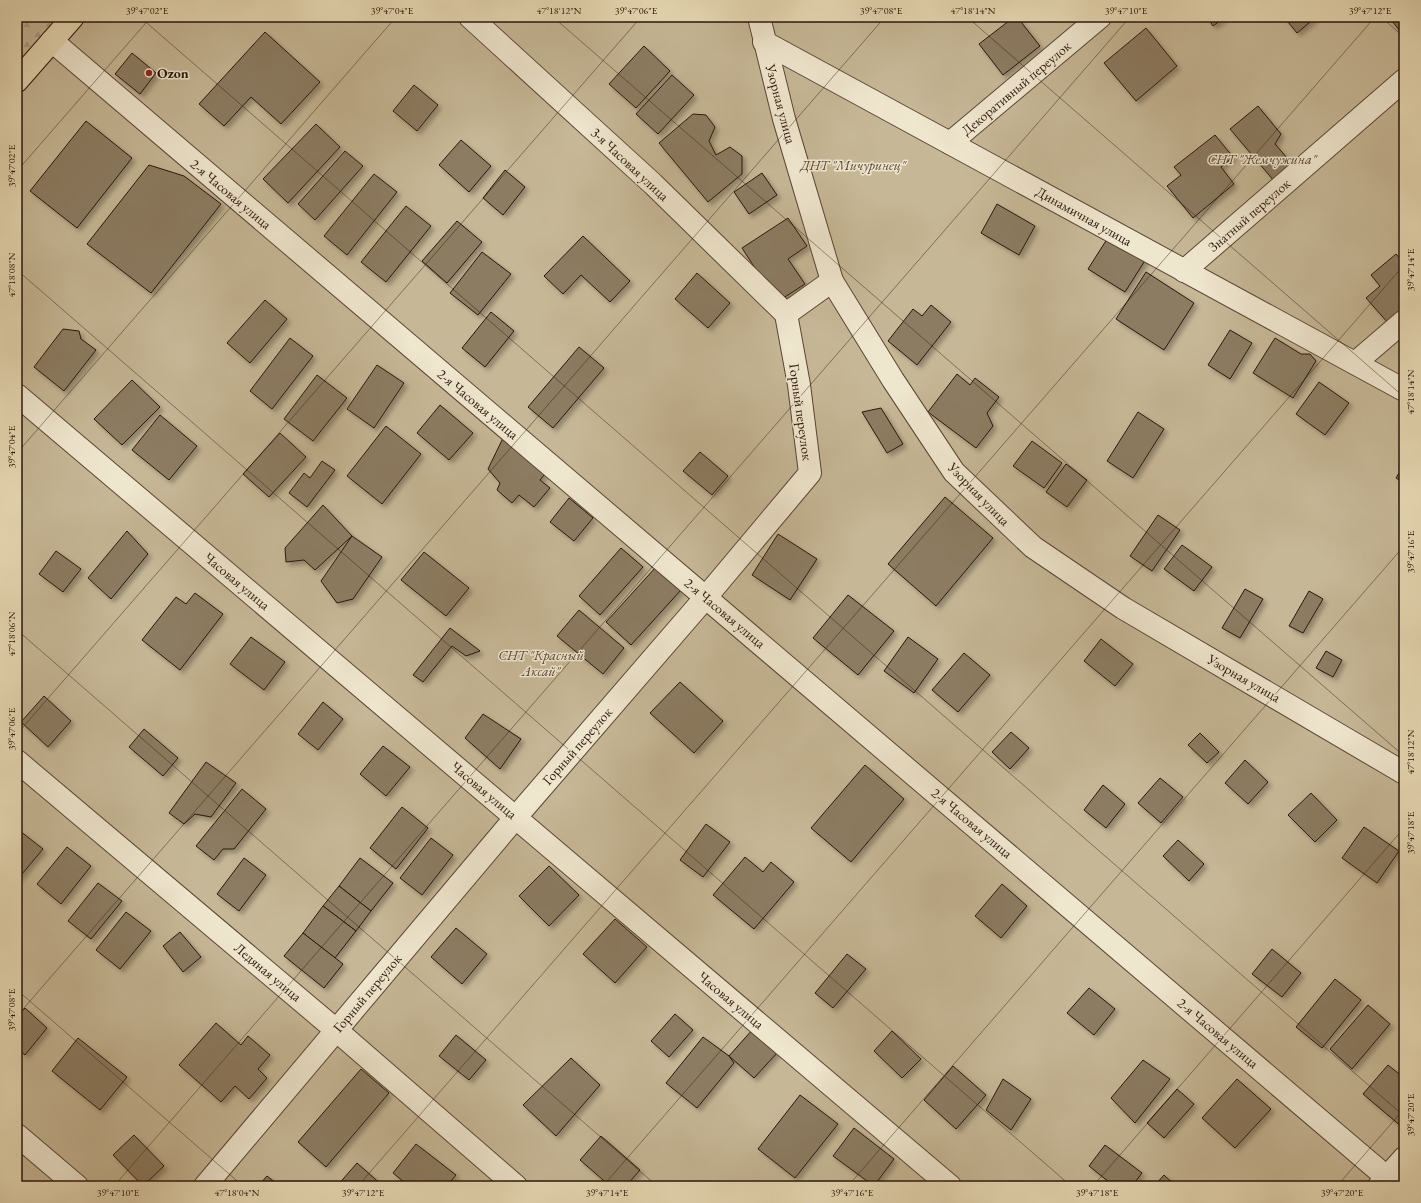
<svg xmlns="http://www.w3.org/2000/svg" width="1421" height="1203" font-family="'EB Garamond',serif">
	<defs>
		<pattern id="forest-firs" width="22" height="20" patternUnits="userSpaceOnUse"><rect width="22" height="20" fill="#c6b796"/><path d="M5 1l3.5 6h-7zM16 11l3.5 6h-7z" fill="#aa9d80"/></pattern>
		<filter id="shadow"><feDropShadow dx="3.5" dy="3.5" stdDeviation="2" flood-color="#0004"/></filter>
	</defs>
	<rect width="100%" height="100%" fill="#e6d8b3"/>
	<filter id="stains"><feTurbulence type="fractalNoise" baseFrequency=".005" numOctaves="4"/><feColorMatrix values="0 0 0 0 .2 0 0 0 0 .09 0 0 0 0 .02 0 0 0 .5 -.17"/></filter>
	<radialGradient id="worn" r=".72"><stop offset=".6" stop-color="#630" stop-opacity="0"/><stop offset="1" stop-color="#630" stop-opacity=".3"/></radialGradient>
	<polygon fill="url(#forest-firs)" stroke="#786650" points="17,17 71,17 17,78"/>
	<polygon fill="#c6b796" stroke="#786650" points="82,17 1404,17 1404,1186 17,1186 17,92"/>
	<g fill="#8c7b62" stroke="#2a160b" filter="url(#shadow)">
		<polygon points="1014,17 1017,17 1040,46 1003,75 979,44"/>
		<polygon points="1207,17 1225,17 1213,26"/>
		<polygon points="1284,17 1316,17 1297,33"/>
		<polygon points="1389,17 1404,17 1404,34 1403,35"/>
		<polygon points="1146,28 1177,66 1136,101 1104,63"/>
		<polygon points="265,32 320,82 281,124 251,97 224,126 199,104"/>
		<polygon points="644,46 670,71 636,108 609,84"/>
		<polygon points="132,53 156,73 140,94 115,74"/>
		<polygon points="672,75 694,95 658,134 636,114"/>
		<polygon points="414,85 438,105 417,131 393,111"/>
		<polygon points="1258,106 1281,134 1275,144 1294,166 1275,182 1230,129"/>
		<polygon points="693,114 706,115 715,127 709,141 716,155 730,147 742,156 742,174 708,202 659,143"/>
		<polygon points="86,121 132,158 77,228 30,191"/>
		<polygon points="316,124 340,147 288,203 263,179"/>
		<polygon points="1215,135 1233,157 1221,167 1234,184 1193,218 1167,186 1181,175 1174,167"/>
		<polygon points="461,140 491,166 469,192 439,165"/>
		<polygon points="345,151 363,166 315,220 298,204"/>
		<polygon points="149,165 184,176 221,204 151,293 87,244"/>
		<polygon points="505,170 525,187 503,215 483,198"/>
		<polygon points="762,173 777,195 749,214 734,192"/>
		<polygon points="374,174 397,192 347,255 324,236"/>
		<polygon points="997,204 1035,226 1019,255 981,233"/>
		<polygon points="406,206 431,226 386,282 361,262"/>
		<polygon points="788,218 807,246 788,259 805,284 777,302 742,248"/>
		<polygon points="457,221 482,242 447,283 422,261"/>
		<polygon points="583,236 630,281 610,302 581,275 563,294 544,276"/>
		<polygon points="1109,236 1146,259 1125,292 1088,269"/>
		<polygon points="482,252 511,274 478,315 450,293"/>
		<polygon points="1396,254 1404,263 1404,311 1389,324 1366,298 1380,286 1371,275"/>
		<polygon points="1146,272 1194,303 1164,350 1116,319"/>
		<polygon points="697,273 730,303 708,328 675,299"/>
		<polygon points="265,300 287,319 250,363 227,343"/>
		<polygon points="931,305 951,322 917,365 888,341 913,309 922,316"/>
		<polygon points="491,312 514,331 485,367 462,348"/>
		<polygon points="63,329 79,331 81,339 96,350 64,391 34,367"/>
		<polygon points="1230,330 1252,343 1230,379 1208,365"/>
		<polygon points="290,338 313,356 272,409 250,391"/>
		<polygon points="1275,338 1301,354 1310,354 1316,361 1293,398 1253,373"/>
		<polygon points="579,347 604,368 553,428 528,407"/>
		<polygon points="377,365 404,383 374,428 347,409"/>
		<polygon points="957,374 970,385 975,378 999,397 987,413 993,426 976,448 928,412"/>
		<polygon points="317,375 347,398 313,441 284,419"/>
		<polygon points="132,380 160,407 122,445 94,419"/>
		<polygon points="1319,382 1349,403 1325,435 1296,414"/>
		<polygon points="440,405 473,433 449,460 417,433"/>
		<polygon points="881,408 903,444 887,453 862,412"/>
		<polygon points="1138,412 1164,429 1133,478 1107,461"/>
		<polygon points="160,415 197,446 169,480 132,450"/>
		<polygon points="386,426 421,454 382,504 347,476"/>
		<polygon points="280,433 306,457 269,497 243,474"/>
		<polygon points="503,438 545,474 540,480 550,488 534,507 519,495 512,503 497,490 500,483 488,469"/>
		<polygon points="1032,441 1062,463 1044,488 1013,466"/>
		<polygon points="700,452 728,476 712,495 683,471"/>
		<polygon points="322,461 335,470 307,507 289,493 304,473 310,478"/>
		<polygon points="1066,464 1087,480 1067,507 1046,492"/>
		<polygon points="1404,465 1404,483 1396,478"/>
		<polygon points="945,497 993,538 936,606 888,564"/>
		<polygon points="569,498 593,518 574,541 550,522"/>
		<polygon points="323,505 352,536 315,570 304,560 286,562 285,548"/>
		<polygon points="1158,515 1180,530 1152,571 1130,556"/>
		<polygon points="127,531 148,554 111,599 88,578"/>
		<polygon points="778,534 817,559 790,600 752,575"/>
		<polygon points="352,536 382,557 353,599 337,603 321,581"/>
		<polygon points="1182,545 1212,567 1194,591 1164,569"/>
		<polygon points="621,548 643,567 600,615 579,596"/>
		<polygon points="56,551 81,569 63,592 39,574"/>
		<polygon points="424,552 469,588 446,616 401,580"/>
		<polygon points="656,567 681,590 631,645 606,622"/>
		<polygon points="1245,589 1263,599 1240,638 1222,628"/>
		<polygon points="1309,591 1323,599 1303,633 1289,626"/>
		<polygon points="195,593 223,614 180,670 142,640 176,597 186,604"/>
		<polygon points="848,595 894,631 858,675 813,638"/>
		<polygon points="579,610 624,648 603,674 557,636"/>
		<polygon points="450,628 480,651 466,656 452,646 423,682 413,675"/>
		<polygon points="251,637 285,662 264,690 230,664"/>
		<polygon points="908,637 938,659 914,693 884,671"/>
		<polygon points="1101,639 1133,664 1115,686 1084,661"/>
		<polygon points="1326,651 1342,660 1333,677 1316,668"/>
		<polygon points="964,653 990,675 958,712 932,690"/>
		<polygon points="680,682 723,721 694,753 650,713"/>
		<polygon points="44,696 71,721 48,747 21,722"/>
		<polygon points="323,702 343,719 318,750 298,734"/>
		<polygon points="483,714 521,739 500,769 465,738"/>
		<polygon points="144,729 178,758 163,776 129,747"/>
		<polygon points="1011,732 1029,748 1010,769 992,752"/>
		<polygon points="1200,733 1219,752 1207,763 1188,745"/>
		<polygon points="383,746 410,767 386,796 360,774"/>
		<polygon points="1245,760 1268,782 1248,804 1225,783"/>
		<polygon points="206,762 236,783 211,817 195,814 184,824 169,813"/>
		<polygon points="865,765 904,799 851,862 811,828"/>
		<polygon points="1160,778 1183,797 1161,823 1138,803"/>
		<polygon points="1103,785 1125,804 1106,828 1084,810"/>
		<polygon points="242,789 266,809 234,849 223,849 214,860 196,846"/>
		<polygon points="1311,793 1337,820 1315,842 1288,815"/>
		<polygon points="402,807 428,828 396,869 370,848"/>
		<polygon points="706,824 730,842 703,877 680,860"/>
		<polygon points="1364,827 1399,851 1377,883 1342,858"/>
		<polygon points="20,831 43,849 17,880 17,835"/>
		<polygon points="431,838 453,855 422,895 400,878"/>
		<polygon points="1178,840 1204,864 1189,881 1163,856"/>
		<polygon points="67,847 91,866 61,904 37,884"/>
		<polygon points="745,857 763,872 771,862 794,882 754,929 713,895"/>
		<polygon points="244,858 266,875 239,911 217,894"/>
		<polygon points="360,858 393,883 371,911 339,886"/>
		<polygon points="549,866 579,895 549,926 519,896"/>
		<polygon points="98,883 122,901 91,939 68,921"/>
		<polygon points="1002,884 1027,906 1001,938 975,916"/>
		<polygon points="339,886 371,911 356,931 323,906"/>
		<polygon points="323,906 356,931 335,958 303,933"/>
		<polygon points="126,912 151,931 120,969 96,950"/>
		<polygon points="615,919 647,947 615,983 583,954"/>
		<polygon points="456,928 487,954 462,984 431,957"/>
		<polygon points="180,932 201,957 183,972 163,946"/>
		<polygon points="303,933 343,964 324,988 284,956"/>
		<polygon points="1272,949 1301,973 1282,997 1252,974"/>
		<polygon points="847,954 866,969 833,1008 815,993"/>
		<polygon points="1335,979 1361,1000 1322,1048 1296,1027"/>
		<polygon points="1089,988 1115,1009 1094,1035 1067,1013"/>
		<polygon points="1368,1005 1390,1024 1352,1069 1330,1049"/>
		<polygon points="25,1008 47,1028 25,1055 17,1048 17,1017"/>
		<polygon points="675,1014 693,1030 669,1057 651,1041"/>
		<polygon points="216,1023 241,1045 248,1036 270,1055 258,1069 267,1078 249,1099 235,1086 221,1102 179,1065"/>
		<polygon points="753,1029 778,1052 754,1078 729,1056"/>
		<polygon points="892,1031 921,1059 902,1078 874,1051"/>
		<polygon points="456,1035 486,1060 469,1080 439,1056"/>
		<polygon points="703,1037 729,1056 734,1063 697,1108 666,1083"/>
		<polygon points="78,1038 127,1077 100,1110 52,1071"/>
		<polygon points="571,1058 600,1085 556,1136 523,1105"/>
		<polygon points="1143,1060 1170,1079 1135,1123 1111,1098"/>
		<polygon points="1388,1065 1404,1078 1404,1125 1402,1127 1363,1094"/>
		<polygon points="953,1066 986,1095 956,1129 924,1100"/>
		<polygon points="361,1069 389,1093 326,1167 298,1142"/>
		<polygon points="1003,1079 1031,1099 1011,1130 986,1110"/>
		<polygon points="1237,1079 1271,1109 1235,1148 1202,1118"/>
		<polygon points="1177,1089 1194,1104 1164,1138 1147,1123"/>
		<polygon points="800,1095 838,1124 795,1178 758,1149"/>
		<polygon points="854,1128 894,1159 874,1186 833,1156"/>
		<polygon points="134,1135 164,1166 143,1186 113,1155"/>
		<polygon points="601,1136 640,1170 626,1186 610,1186 580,1160"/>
		<polygon points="416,1144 456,1175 447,1186 409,1186 393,1173"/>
		<polygon points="1105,1145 1142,1173 1132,1186 1114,1186 1089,1166"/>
		<polygon points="357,1163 383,1186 337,1186"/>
		<polygon points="1164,1175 1176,1186 1154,1186"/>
		<polygon points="267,1176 280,1186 258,1186"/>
		<polygon points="691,1181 697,1186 686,1186"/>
	</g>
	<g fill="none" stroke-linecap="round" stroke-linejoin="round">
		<defs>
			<g id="minor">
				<polyline points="470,17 653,184 786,314"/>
				<polyline points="759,17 784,119 832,281 893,380 954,472 1033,547 1123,608 1404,773"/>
				<polyline points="52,41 1397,1186"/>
				<polyline points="764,42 1404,390"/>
				<polyline points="950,143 1100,17"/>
				<polyline points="1184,271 1404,80"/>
				<polyline points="1355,363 1404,321"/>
				<polyline points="17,395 950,1186"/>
				<polyline points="17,761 336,1030 516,1186"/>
				<polyline points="17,1135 77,1186"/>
				<polyline points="205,1186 516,817 706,597 810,473 799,385 786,314 832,281"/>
				<polyline points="1379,1186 1404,1158"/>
			</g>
			<polyline id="major" points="17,81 73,17"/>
		</defs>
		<use href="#minor" stroke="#594635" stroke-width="24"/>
		<use href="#major" stroke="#2a160b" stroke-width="24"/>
		<use href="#minor" stroke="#efe6ce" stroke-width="22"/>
		<use href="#major" stroke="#e6d8b3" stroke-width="22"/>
	</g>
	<path fill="none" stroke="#2a160b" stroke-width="1" stroke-opacity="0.45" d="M140 17 1404 1116M553 17 1404 756M967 17 1404 397M1381 17 1404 37M17 171 151 17M17 270 1071 1186M17 453 396 17M17 630 657 1186M17 734 641 17M17 990 243 1186M17 1016 885 17M114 1186 1130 17M358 1186 1375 17M603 1186 1404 265M848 1186 1404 546M1093 1186 1404 828M1337 1186 1404 1109"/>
	<circle fill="#8f2418" stroke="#efe6ce" stroke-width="1.5" cx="149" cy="73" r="4"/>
	<g text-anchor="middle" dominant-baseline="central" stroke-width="3" stroke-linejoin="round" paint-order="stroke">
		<g font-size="14" font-weight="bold" fill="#2a160b" stroke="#efe6ce" text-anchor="start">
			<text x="157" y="73">Ozon</text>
		</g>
		<g font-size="14" fill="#2a160b" stroke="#efe6ce">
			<text transform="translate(1016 88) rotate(-40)">Декоративный переулок</text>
			<text transform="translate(781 104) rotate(75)">Узорная улица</text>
			<text transform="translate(630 164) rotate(43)">3-я Часовая улица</text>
			<text transform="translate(231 194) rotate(40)">2-я Часовая улица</text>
			<text transform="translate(1249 215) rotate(-41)">Знатный переулок</text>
			<text transform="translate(1084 216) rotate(29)">Динамичная улица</text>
			<text transform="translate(478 404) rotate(40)">2-я Часовая улица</text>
			<text transform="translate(801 412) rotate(82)">Горный переулок</text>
			<text transform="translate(979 494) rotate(46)">Узорная улица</text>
			<text transform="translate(237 581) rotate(40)">Часовая улица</text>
			<text transform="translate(725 613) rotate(40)">2-я Часовая улица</text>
			<text transform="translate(1244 678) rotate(30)">Узорная улица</text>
			<text transform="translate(577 746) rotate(-49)">Горный переулок</text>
			<text transform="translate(484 790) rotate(40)">Часовая улица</text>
			<text transform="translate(972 823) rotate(40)">2-я Часовая улица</text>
			<text transform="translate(268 972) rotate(40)">Ледяная улица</text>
			<text transform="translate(367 993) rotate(-50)">Горный переулок</text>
			<text transform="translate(731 1000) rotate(40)">Часовая улица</text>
			<text transform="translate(1218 1033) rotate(40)">2-я Часовая улица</text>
		</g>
		<g font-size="14" font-style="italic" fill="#594635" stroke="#efe6ce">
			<text x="1262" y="159">СНТ "Жемчужина"</text>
			<text x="853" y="165">ДНТ "Мичуринец"</text>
			<text x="541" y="655">СНТ "Красный<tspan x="541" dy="16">Аксай"</tspan></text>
		</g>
	</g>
	<rect width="1421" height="1203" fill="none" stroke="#e6d8b3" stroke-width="44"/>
	<rect x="22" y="22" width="1377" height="1159" fill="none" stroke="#2a160b" stroke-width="1.5"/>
	<g font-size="10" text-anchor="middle" fill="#2a160b">
		<text x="147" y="14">39°47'02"E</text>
		<text x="392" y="14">39°47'04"E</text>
		<text x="559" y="14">47°18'12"N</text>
		<text x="636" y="14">39°47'06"E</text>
		<text x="881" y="14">39°47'08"E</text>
		<text x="973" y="14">47°18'14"N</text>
		<text x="1126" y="14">39°47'10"E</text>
		<text x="1370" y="14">39°47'12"E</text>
		<text transform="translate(11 166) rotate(-90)" y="4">39°47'02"E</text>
		<text transform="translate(1410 270) rotate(-90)" y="4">39°47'14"E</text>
		<text transform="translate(11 275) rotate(-90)" y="4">47°18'08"N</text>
		<text transform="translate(1410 392) rotate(-90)" y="4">47°18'14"N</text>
		<text transform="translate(11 447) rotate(-90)" y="4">39°47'04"E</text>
		<text transform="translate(1410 552) rotate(-90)" y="4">39°47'16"E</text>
		<text transform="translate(11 634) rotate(-90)" y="4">47°18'06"N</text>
		<text transform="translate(11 729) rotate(-90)" y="4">39°47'06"E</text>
		<text transform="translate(1410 752) rotate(-90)" y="4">47°18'12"N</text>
		<text transform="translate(1410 833) rotate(-90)" y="4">39°47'18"E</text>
		<text transform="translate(11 1010) rotate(-90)" y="4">39°47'08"E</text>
		<text transform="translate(1410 1115) rotate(-90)" y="4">39°47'20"E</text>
		<text x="118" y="1196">39°47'10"E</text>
		<text x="237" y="1196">47°18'04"N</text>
		<text x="363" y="1196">39°47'12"E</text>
		<text x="607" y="1196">39°47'14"E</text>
		<text x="852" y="1196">39°47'16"E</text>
		<text x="1097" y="1196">39°47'18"E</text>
		<text x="1342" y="1196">39°47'20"E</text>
	</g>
	<rect width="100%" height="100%" filter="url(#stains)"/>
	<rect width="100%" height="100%" fill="url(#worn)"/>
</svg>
